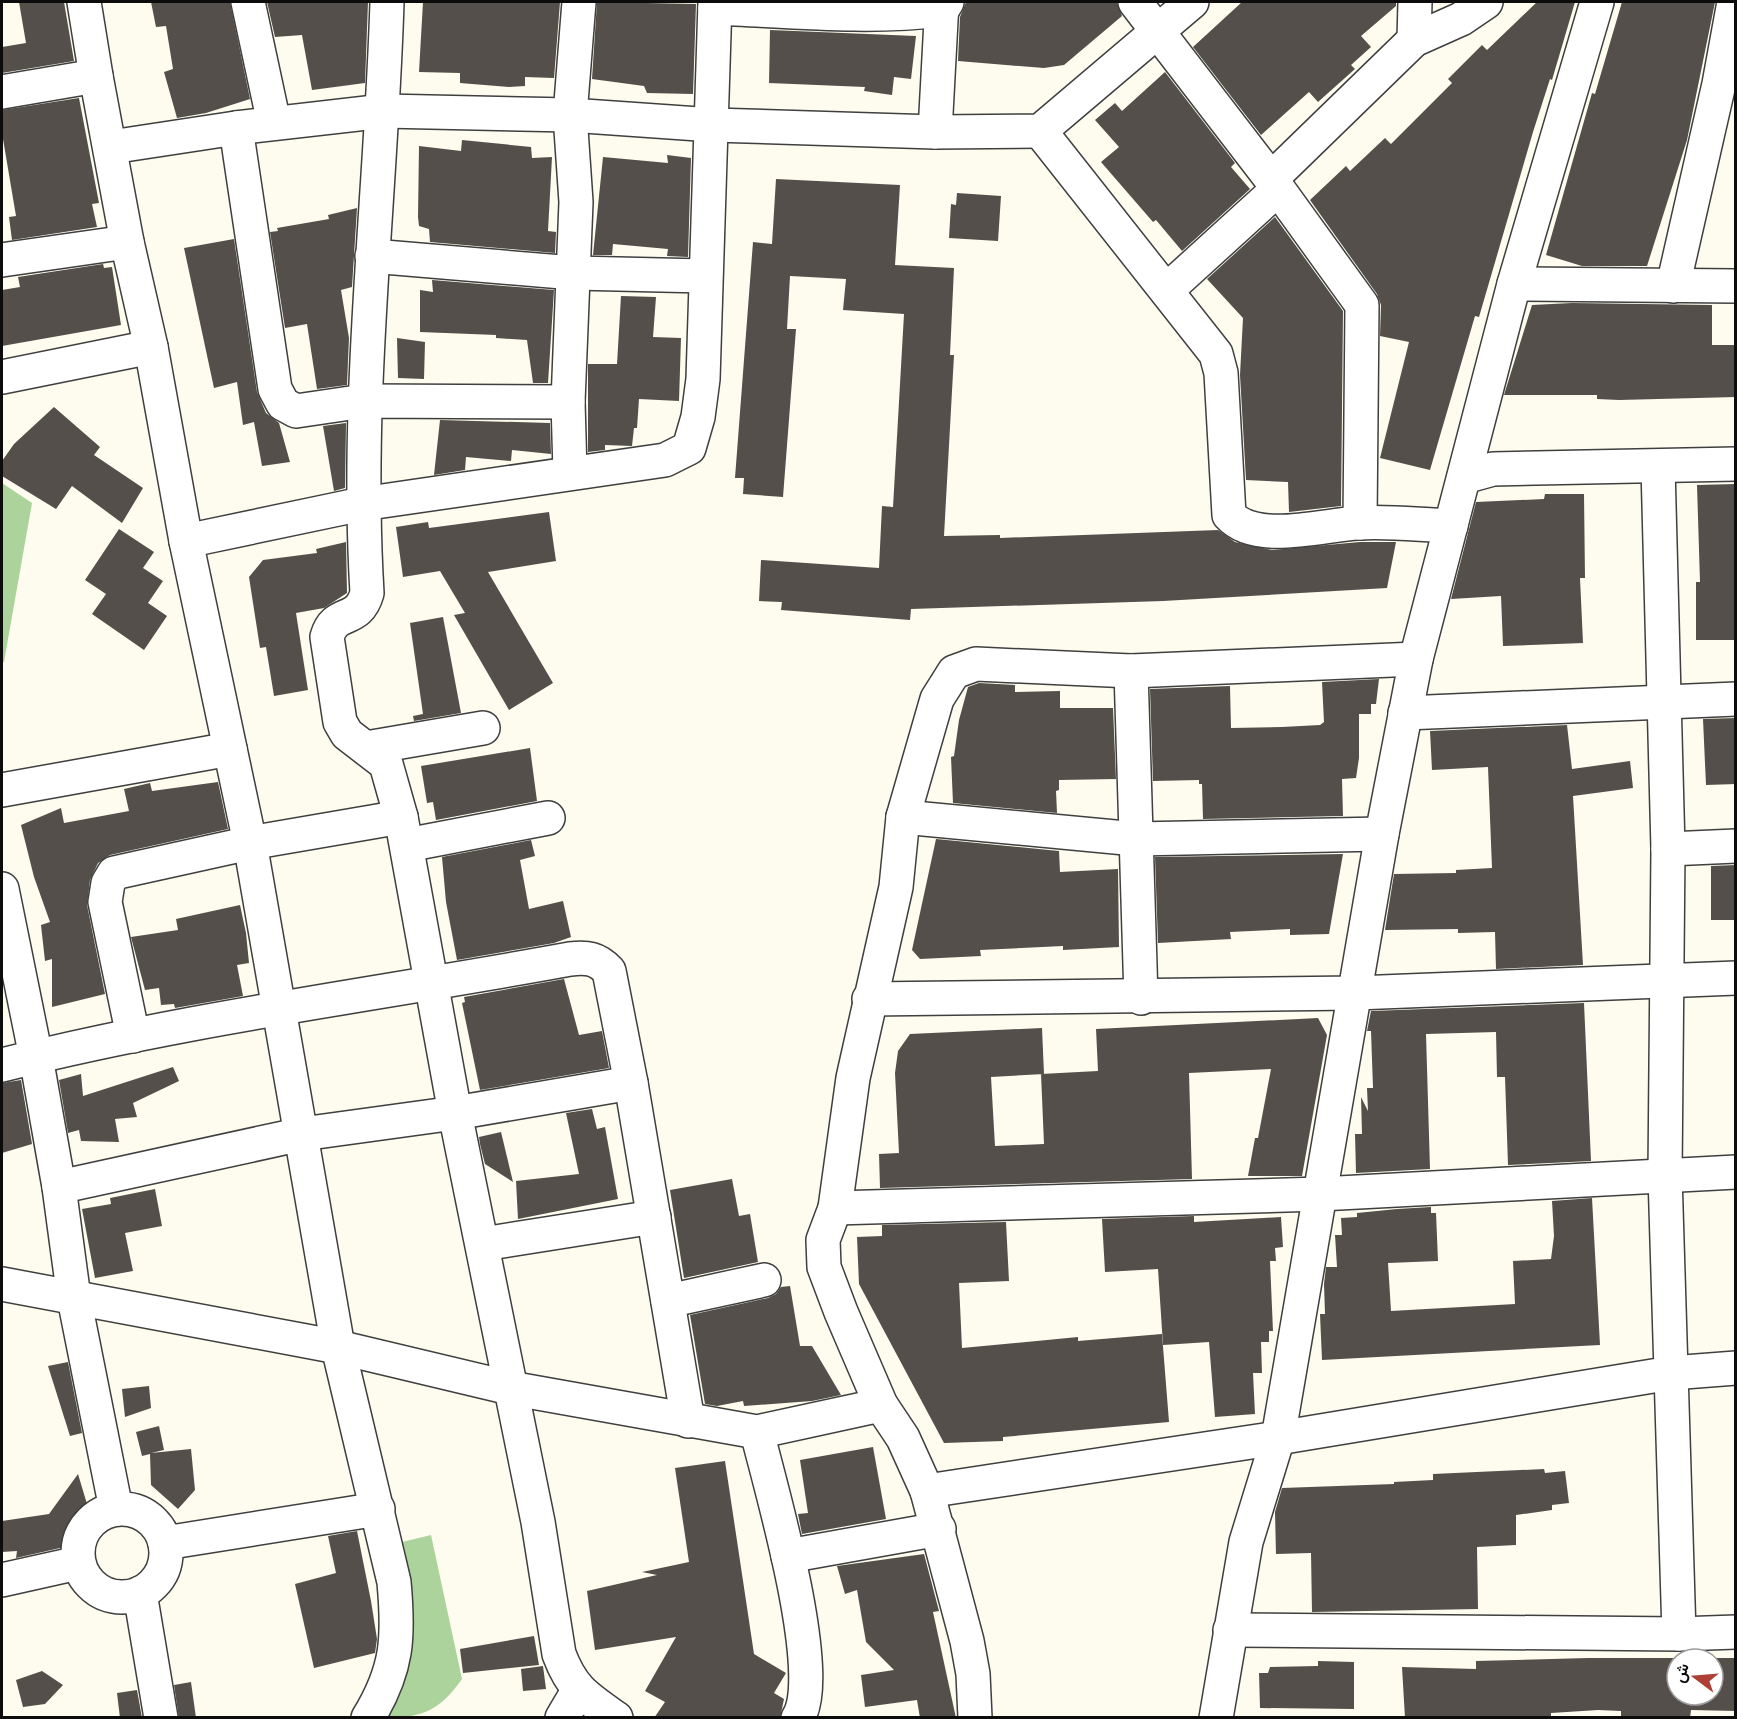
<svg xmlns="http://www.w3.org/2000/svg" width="1737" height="1719" font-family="'Zilla Slab',Vazirmatn,serif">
	<rect width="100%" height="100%" fill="#fdfcee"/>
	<g fill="#add39c">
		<polygon points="2,483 32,503 4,662 2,662"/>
		<path d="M431 1535 462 1679C441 1709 424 1717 389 1718L396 1673 394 1544Z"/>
	</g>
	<g fill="#544f4a" fill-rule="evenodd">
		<polygon points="19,2 64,2 74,61 2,73 2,47 26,43"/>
		<polygon points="151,2 230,2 250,99 206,113 177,118 164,72 173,69 166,26 156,27"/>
		<polygon points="267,2 368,2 365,83 312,90 302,35 275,37"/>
		<polygon points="423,2 560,2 554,78 525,77 525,86 509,87 460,83 460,73 419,72"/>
		<polygon points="597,2 696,4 693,94 647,93 644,86 592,79"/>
		<polygon points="966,2 1117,2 1122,16 1064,65 1044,68 958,61 960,17"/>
		<polygon points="1242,2 1396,2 1396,6 1361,36 1371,47 1351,65 1355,69 1318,102 1309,92 1261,135 1193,47"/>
		<polygon points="1537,2 1575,2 1552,80 1550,79 1533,132 1479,317 1475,316 1430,470 1380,458 1409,342 1380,336 1381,305 1377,294 1310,200 1346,166 1350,171 1385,138 1391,144 1452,83 1448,79 1482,45 1487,50"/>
		<polygon points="1622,2 1715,2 1687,140 1647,266 1582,266 1546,255 1592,93 1595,94"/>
		<polygon points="770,30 916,36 911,79 894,77 892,95 864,91 865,87 769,83"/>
		<polygon points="1165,72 1235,163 1231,167 1250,189 1182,251 1156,220 1153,222 1101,162 1119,147 1095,120 1115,103 1122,111"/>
		<polygon points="79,98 99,203 92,204 97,227 12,240 9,217 16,216 2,133 2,110"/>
		<polygon points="462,140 531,147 532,158 552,157 548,231 556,232 555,253 430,242 429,229 419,226 418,217 419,146 461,151"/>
		<polygon points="667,155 691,158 688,257 667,256 668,249 613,244 612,255 593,255 603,157 668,163"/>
		<polygon points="776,179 900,185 895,265 954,268 950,355 954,355 944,536 1000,535 1000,538 1218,530 1235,542 1272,550 1360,542 1396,542 1387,588 1163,601 911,609 910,620 781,610 782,602 759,601 761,560 879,568 882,506 893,507 904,314 843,310 846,279 790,276 787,329 796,329 783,497 743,494 744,478 735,478 753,242 772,244"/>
		<polygon points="957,193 1001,196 998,241 949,238 951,204 956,205"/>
		<polygon points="357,208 352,287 341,290 349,338 347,385 317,389 307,324 285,328 270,232 278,231 277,228 329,219 328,215"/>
		<polygon points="1275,217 1343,311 1341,506 1289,512 1288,482 1246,480 1240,375 1243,318 1207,279"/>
		<polygon points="234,239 257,392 266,413 279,423 290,462 262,466 254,422 243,425 237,382 214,388 184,248"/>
		<polygon points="103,264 104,268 112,267 121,325 2,346 2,290 20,287 18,277"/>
		<polygon points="432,280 554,290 548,383 533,383 527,340 496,338 496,335 420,332 420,290 433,292"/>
		<polygon points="621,296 656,297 653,337 681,338 679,401 639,399 637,428 634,428 632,446 605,445 605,450 588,452 588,364 617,364"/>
		<polygon points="1572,303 1712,305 1712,345 1736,345 1736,397 1619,400 1597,399 1597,395 1504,395 1532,305"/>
		<polygon points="397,338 425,342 424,379 398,378"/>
		<polygon points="54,407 100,447 94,455 143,488 122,523 72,486 56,509 2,476 2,461 14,444"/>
		<polygon points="440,420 550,423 551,454 512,450 511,461 466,457 465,470 434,475"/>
		<polygon points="346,423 345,488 334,491 323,426"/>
		<polygon points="1736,484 1736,640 1696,640 1696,582 1700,582 1697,485"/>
		<polygon points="1545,494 1584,494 1585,578 1580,578 1583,643 1503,646 1501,596 1451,599 1476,502 1544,499"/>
		<polygon points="549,512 556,561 488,572 553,683 509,710 454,615 465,613 440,571 403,577 396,527 428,522 429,528"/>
		<polygon points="119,529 154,552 143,568 163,581 148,603 167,616 144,650 92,614 106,594 85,580"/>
		<polygon points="346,542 347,593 324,608 296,613 308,690 274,696 266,647 260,648 249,577 263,560 317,553 316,549"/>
		<polygon points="443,617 461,713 414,721 413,716 423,714 410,623"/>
		<polygon points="1379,679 1376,704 1371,704 1371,714 1359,714 1359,758 1356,778 1342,779 1343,816 1203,819 1202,784 1199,784 1199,780 1153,781 1150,689 1230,686 1231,728 1282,727 1320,725 1324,722 1322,682"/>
		<polygon points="979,683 1015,685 1015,692 1060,691 1060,708 1113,708 1116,779 1059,780 1059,790 1056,791 1057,813 953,803 951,757 954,756 959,720 968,687"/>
		<polygon points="1736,718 1736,784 1706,785 1703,719"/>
		<polygon points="1567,725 1572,769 1630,761 1633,788 1573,796 1583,965 1496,969 1495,932 1458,933 1458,929 1385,930 1394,874 1456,873 1456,870 1492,868 1488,767 1432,770 1430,731"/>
		<polygon points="530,748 537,801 436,820 433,802 427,803 421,766"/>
		<polygon points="218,782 228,829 110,855 98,863 90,880 87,905 105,994 52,1007 52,959 45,961 41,925 50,922 34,877 21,825 61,808 64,823 129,811 124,789 150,783 152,791"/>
		<polygon points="936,839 1059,851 1060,872 1118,869 1119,947 1063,950 1063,946 980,950 981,956 920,959 912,950"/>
		<polygon points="531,840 535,856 520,860 529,909 563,901 571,937 554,943 457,960 446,902 442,857"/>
		<polygon points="1343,854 1329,934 1290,935 1290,929 1230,932 1231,939 1158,943 1155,857"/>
		<polygon points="1736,865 1736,920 1711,920 1711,866"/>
		<polygon points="240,905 246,933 249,963 237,965 243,996 175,1008 174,1004 161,1005 159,988 145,990 131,937 178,930 176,919"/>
		<polygon points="564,979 579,1035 602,1031 609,1068 480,1090 462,1003 465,1002 464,997"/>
		<polygon points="1584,1003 1591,1161 1508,1165 1505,1077 1497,1077 1496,1032 1426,1034 1430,1169 1356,1173 1355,1134 1362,1134 1361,1097 1368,1111 1367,1088 1373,1088 1371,1031 1367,1031 1371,1011"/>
		<polygon points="1318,1018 1327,1035 1302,1176 1248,1176 1255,1138 1258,1138 1271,1069 1189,1073 1192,1179 880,1188 879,1154 899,1153 895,1073 898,1051 910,1034 1042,1028 1044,1074 991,1077 995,1146 1044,1144 1041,1074 1098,1071 1096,1029"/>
		<polygon points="173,1067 179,1081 133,1103 137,1117 115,1119 119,1142 81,1141 79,1130 68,1133 59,1080 81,1074 83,1096"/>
		<polygon points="21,1080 32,1144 2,1153 2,1083"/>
		<polygon points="592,1109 597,1129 605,1127 618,1199 518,1219 516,1181 579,1174 566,1113"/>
		<polygon points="501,1132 513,1182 485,1164 480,1144 479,1137"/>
		<polygon points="732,1179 739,1216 750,1214 758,1262 684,1278 670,1190"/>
		<polygon points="155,1189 162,1226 125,1233 133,1271 95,1278 82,1209 111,1204 110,1198"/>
		<polygon points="1592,1198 1600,1345 1322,1360 1320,1314 1325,1314 1324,1284 1326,1267 1337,1267 1335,1235 1342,1235 1341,1218 1357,1217 1357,1213 1397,1209 1431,1207 1431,1213 1436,1213 1438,1261 1388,1263 1391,1311 1515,1304 1513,1261 1551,1259 1554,1236 1552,1201"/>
		<polygon points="1194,1216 1194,1222 1281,1217 1283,1247 1275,1248 1276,1261 1270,1261 1273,1331 1269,1331 1269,1342 1261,1342 1262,1373 1253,1373 1255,1414 1215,1417 1209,1342 1163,1345 1158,1269 1105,1272 1102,1219"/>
		<polygon points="1006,1222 1009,1281 959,1283 962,1348 1078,1337 1078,1341 1162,1334 1169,1422 1003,1437 1003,1441 944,1443 859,1284 857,1237 882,1236 882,1225"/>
		<polygon points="790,1286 800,1346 812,1346 841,1395 812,1401 744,1406 743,1401 717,1406 705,1404 690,1315 768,1298 776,1294 781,1287"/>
		<polygon points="68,1362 82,1433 70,1436 48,1366"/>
		<polygon points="149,1386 151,1408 125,1417 122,1389"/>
		<polygon points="159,1426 164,1450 151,1453 191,1449 195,1490 178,1509 151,1485 150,1454 142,1456 136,1432"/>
		<polygon points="873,1447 886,1519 802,1534 798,1514 808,1513 800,1460"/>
		<polygon points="725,1461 754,1654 786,1673 774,1693 784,1699 780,1718 654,1718 665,1702 645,1691 676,1637 595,1650 587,1591 657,1575 642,1572 689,1562 675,1468"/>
		<polygon points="1544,1469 1545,1473 1565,1471 1569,1503 1552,1505 1552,1510 1516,1515 1516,1545 1477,1547 1478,1609 1312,1612 1311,1553 1276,1554 1275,1512 1282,1488 1394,1484 1394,1482 1433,1480 1433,1474"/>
		<polygon points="78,1474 87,1504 69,1528 77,1532 69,1546 16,1558 17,1551 2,1552 2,1521 49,1514"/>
		<polygon points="357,1531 371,1601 377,1639 375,1653 314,1668 295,1584 336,1573 328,1536"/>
		<polygon points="924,1554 939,1611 933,1612 956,1718 920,1718 917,1700 865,1707 861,1675 894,1670 866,1642 857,1590 845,1594 837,1566"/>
		<polygon points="534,1636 539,1665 463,1673 460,1649"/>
		<path d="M1588 1658H1736V1711L1691 1710 1690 1718H1621V1711L1598 1710 1551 1713V1718H1405L1402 1667 1476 1669V1661ZM1677 1659H1713V1695H1677Z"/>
		<polygon points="1318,1661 1354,1662 1354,1709 1260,1708 1259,1673 1268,1673 1270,1667 1318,1666"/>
		<polygon points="543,1666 546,1689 523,1691 521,1669"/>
		<polygon points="42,1671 63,1685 45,1704 23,1707 16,1680"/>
		<polygon points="191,1682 196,1718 179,1718 174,1685"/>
		<polygon points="137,1690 142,1718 120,1718 117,1693"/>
	</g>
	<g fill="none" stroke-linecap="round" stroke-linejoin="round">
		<defs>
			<g id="minor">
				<path d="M84 2 96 76 127 242 151 347 186 541 250 843 338 1347 394 1582C399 1637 398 1669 368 1718"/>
				<polyline points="248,2 274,123"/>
				<path d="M387 2C381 199 355 395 367 593 358 625 335 608 327 637L340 722 347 734 386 764 401 817 455 1113 538 1522 559 1654C572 1689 586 1697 616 1718"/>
				<polyline points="1135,2 1271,179 1362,305 1360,523"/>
				<path d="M715 8C790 11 867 19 942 10L947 2"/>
				<polyline points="1414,40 1415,2"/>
				<polyline points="2,92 96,76"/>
				<polyline points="236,128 275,389 283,404 296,411 364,401 568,402"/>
				<path d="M1040 131 1216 354 1221 373 1229 515C1256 545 1322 525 1358 523 1389 521 1420 525 1451 526"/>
				<polyline points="935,132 942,2"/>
				<polyline points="111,147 236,128 384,111 570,115 713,125 935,132 1040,131 1192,2"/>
				<polyline points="1271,179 1414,40 1461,19 1486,2"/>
				<polyline points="372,256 574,273 705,276"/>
				<polyline points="2,260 127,242"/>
				<polyline points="1514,284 1736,286"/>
				<polyline points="1673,286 1719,84 1734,2"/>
				<polyline points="1167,290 1278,189"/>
				<polyline points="2,377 151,347"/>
				<polyline points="1658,467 1668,849 1665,1175 1679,1634"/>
				<polyline points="570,472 568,402 576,202 570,115 579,2"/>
				<polyline points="1464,477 1493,469 1736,464"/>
				<polyline points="186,541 362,504 665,460 689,448 698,417 703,379 715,2"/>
				<polyline points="1131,671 1141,998"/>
				<polyline points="1405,713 1736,699"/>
				<polyline points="366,748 483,728"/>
				<polyline points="2,790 230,749"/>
				<polyline points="903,817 1136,839 1382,834"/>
				<polyline points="407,845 548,818"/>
				<polyline points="1668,849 1736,846"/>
				<polyline points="2,889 36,1057 59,1187 74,1298 116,1509"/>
				<polyline points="869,999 1356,993 1736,978"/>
				<polyline points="133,1036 105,902 108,883 114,873 250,843 401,817"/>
				<path d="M2 1065C188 1018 380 994 570 959 587 957 597 958 609 971L631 1083 688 1421"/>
				<polyline points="59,1187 302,1134 455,1113 631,1083"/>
				<polyline points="835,1208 1320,1194 1736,1172"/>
				<polyline points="483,1244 654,1217"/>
				<polyline points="2,1284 338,1347 510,1388 757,1432 881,1405"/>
				<polyline points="668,1301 764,1280"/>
				<path d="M757 1432C770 1485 826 1674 798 1718"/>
				<polyline points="927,1491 1278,1438 1671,1373 1736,1368"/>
				<circle cx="122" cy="1553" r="44"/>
				<polyline points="165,1543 378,1509"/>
				<polyline points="788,1556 939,1529"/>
				<polyline points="2,1580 78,1563"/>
				<polyline points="140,1593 161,1718"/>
				<polyline points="1230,1630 1679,1634 1736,1632"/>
				<polyline points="562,1718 578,1691"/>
				<polyline points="975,1718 973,1674 967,1641 927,1491 903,1438 881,1405 841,1312 824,1267 823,1240 835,1208 853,1078 896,887 903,817 937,699 954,672 976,664 1131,671 1416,659"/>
				<polyline points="1216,1718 1246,1542 1278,1438 1382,834 1416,659 1514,284 1597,2"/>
			</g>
		</defs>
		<use href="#minor" stroke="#3f3f3f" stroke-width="36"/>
		<use href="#minor" stroke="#fff" stroke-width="33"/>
	</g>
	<rect width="1737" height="1719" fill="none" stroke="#0c0c0c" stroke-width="6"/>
	<g transform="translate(1695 1677) rotate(286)"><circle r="28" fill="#ffffff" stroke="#9e9e9e" stroke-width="1.5"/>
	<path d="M0-4.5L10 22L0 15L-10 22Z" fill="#ad3f34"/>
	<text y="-9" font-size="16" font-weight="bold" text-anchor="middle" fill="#0c0c0c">ش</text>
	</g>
</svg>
